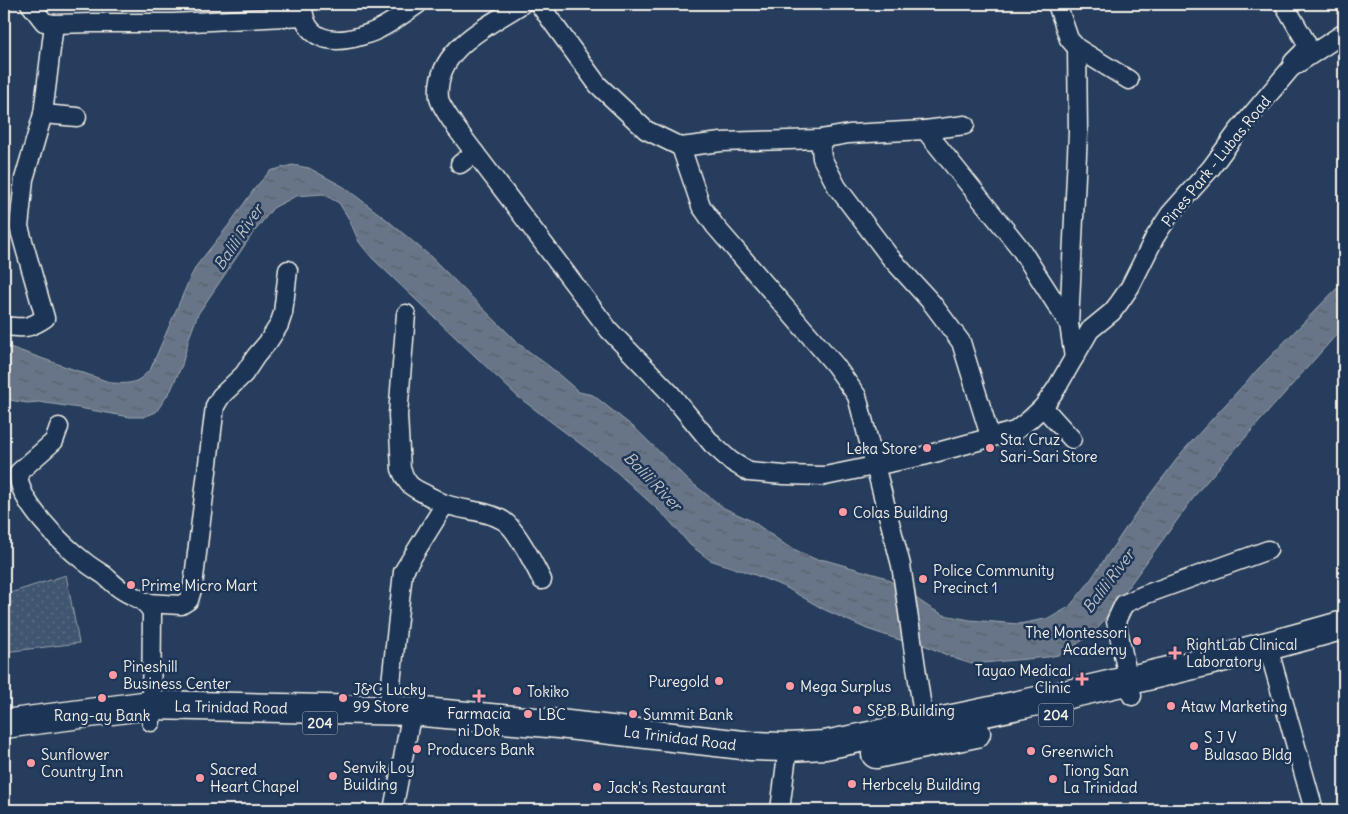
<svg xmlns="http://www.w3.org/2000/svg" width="1348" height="814" font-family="Delius,sans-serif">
	<defs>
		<pattern id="grass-dots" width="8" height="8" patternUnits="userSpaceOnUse" patternTransform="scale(1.25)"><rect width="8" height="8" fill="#40546f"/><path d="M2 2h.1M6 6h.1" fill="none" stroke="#5c6d84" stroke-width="1.8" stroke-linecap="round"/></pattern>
		<pattern id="water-ripples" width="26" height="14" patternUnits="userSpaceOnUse" patternTransform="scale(1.25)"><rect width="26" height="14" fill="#677588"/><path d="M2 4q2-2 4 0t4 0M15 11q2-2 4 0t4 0" fill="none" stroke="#585e67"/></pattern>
	</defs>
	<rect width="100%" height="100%" fill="#263d5d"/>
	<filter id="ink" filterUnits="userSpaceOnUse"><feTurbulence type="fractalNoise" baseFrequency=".02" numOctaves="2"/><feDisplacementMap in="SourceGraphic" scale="10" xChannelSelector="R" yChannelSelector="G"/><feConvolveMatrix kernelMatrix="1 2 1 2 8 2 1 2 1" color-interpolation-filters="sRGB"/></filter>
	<g filter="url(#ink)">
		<polygon fill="url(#grass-dots)" stroke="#9aa2ac" points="66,575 79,643 4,652 4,595"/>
		<path fill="url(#water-ripples)" stroke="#9fa7ae" d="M292 165 309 168 344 187 386 219 430 256 519 344 550 367 579 392 593 395 637 430 688 480 724 508 752 521 787 546 815 559 825 560 884 577 932 609 944 615 970 620 1019 624 1050 618 1069 607 1087 585 1136 513 1183 451 1258 369 1344 281V326L1200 489 1096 631 1063 654 1048 657 972 664 956 659 917 642 900 640 867 629 823 609 785 587 755 575 710 560 690 545 667 518 611 467 517 396 371 257 359 242 349 219 339 203 323 194 296 196 273 208 251 236 198 314 189 338 182 365 171 390 156 412 144 417H130L79 408 39 402 27 403 4 399V345L112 383C131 384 138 384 151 368L190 278 197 265 228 226 255 188 270 171Z"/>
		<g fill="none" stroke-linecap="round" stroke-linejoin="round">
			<defs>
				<g id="minor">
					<polyline points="30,4 44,22 54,24 93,23 174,23 303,16"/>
					<path d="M303 4C303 40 331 45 361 36 367 34 374 32 379 29 393 22 406 12 418 4"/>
					<path d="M522 4C489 26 434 49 439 98 440 105 452 121 456 128L609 330 670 393 712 444 731 461 749 472 784 475 825 476 923 456 1015 431 1029 420 1043 407 1056 389 1090 330 1112 312 1119 303 1130 287 1155 237 1170 214 1211 168 1238 131 1291 68 1344 33"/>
					<polyline points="539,4 598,85 646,130 681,147 721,142 820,139 849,134 925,130 965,125"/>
					<polyline points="1057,4 1069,39 1077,48 1129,80"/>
					<polyline points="1284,4 1306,42 1305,50 1293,62"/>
					<polyline points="43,114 77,117"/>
					<polyline points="925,130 1020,248 1069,324"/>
					<polyline points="820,139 822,158 837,187 890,257 931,302 961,342 990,436"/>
					<polyline points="681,147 701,206 715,226 835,365 857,396 901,565 926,735"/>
					<polyline points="460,164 475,153"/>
					<path d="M406 314 398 415 401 469C408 487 412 487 427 495 433 498 439 502 445 504 464 511 487 510 504 521 516 529 535 566 542 580"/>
					<path d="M4 326C23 328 29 329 45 318L19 227 24 179 43 114 54 24"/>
					<polyline points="1074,358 1069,324 1078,133 1077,48"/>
					<polyline points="1043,407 1072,439"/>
					<path d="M59 427 54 441 19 472C15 500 64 546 85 562 91 567 98 571 104 575 110 580 115 586 122 590 134 598 144 598 152 612L151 722"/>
					<polyline points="147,603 181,605 189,600 193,586 215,406 221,396 244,374 256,356 268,342 279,325 283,313 288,270"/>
					<polyline points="1268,647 1314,810"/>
					<polyline points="1132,696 1116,621 1124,604 1144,595 1268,550"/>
					<polyline points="388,711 403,572 445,504"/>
					<polyline points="393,810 412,711"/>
					<polyline points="780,810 788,747"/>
				</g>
				<g id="trunk">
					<path d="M4 724 151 705 412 711 559 724 751 746 788 747 825 745C999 710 1173 674 1344 625"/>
					<polyline points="876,754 976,733"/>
				</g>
			</defs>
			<use href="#minor" stroke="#f4f1e8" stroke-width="21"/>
			<use href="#trunk" stroke="#f4f1e8" stroke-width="31"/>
			<use href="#minor" stroke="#1d3557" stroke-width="18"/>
			<use href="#trunk" stroke="#1d3557" stroke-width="28"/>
		</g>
	</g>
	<g fill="#ff9aa2" stroke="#1d3557" stroke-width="2">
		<circle cx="927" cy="448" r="5"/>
		<circle cx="990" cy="448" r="5"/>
		<circle cx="843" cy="512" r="5"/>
		<circle cx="923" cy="579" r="5"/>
		<circle cx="131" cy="585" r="5"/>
		<circle cx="1137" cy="641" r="5"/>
		<path d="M1172.5 645.5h5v5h5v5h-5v5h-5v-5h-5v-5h5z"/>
		<circle cx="113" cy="675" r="5"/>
		<path d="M1079.5 671.5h5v5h5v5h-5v5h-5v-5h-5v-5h5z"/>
		<circle cx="719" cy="681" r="5"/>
		<circle cx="790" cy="686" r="5"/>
		<circle cx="517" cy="691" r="5"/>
		<path d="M476.5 688.5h5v5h5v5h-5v5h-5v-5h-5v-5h5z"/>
		<circle cx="102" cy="698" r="5"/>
		<circle cx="343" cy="698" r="5"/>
		<circle cx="1171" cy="706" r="5"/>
		<circle cx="857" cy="710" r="5"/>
		<circle cx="528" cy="714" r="5"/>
		<circle cx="633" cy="714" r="5"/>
		<circle cx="1194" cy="746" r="5"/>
		<circle cx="417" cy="749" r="5"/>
		<circle cx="1031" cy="751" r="5"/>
		<circle cx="31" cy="763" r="5"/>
		<circle cx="333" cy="776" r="5"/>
		<circle cx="200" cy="778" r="5"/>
		<circle cx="1053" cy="779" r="5"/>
		<circle cx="852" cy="784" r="5"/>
		<circle cx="597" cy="787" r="5"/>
	</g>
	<g text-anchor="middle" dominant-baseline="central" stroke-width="5" stroke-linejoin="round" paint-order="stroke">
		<g fill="#1d3557" stroke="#b4b9bc" stroke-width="1">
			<rect x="1038.5" y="703.5" width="35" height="23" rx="4"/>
			<rect x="302.5" y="711.5" width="35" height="23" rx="4"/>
		</g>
		<g font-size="14" font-weight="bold" fill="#f4f1e8">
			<text x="1056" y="715">204</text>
			<text x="320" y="723">204</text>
		</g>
		<g font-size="15" fill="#f4f1e8" stroke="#1d3557">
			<text transform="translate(1216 161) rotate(-51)">Pines Park - Lubas Road</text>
			<text transform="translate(231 707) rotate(1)">La Trinidad Road</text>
			<text transform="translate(680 738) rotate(7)">La Trinidad Road</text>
		</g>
		<g font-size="15" fill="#f4f1e8" stroke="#1d3557" text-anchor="start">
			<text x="1000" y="439">Sta. Cruz<tspan x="1000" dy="17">Sari-Sari Store</tspan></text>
			<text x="917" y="448" text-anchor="end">Leka Store</text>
			<text x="853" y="512">Colas Building</text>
			<text x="933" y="570">Police Community<tspan x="933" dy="17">Precinct 1</tspan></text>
			<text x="141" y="585">Prime Micro Mart</text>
			<text x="1127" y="632" text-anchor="end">The Montessori<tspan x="1127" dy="17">Academy</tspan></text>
			<text x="1186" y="644">RightLab Clinical<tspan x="1186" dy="17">Laboratory</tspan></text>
			<text x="123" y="666">Pineshill<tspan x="123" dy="17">Business Center</tspan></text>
			<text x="1071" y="670" text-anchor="end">Tayao Medical<tspan x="1071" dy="17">Clinic</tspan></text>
			<text x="709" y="681" text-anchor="end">Puregold</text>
			<text x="800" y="686">Mega Surplus</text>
			<text x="353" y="689">J&amp;C Lucky<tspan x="353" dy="17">99 Store</tspan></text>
			<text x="527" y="691">Tokiko</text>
			<text x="1181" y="706">Ataw Marketing</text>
			<text x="867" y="710">S&amp;B Building</text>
			<text x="479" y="713" text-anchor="middle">Farmacia<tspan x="479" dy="17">ni Dok</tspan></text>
			<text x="538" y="714">LBC</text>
			<text x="643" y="714">Summit Bank</text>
			<text x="102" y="715" text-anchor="middle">Rang-ay Bank</text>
			<text x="1204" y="737">S J V<tspan x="1204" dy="17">Bulasao Bldg</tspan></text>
			<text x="427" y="749">Producers Bank</text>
			<text x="1041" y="751">Greenwich</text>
			<text x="41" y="754">Sunflower<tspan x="41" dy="17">Country Inn</tspan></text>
			<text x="343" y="767">Senvik Loy<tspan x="343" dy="17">Building</tspan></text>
			<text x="210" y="769">Sacred<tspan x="210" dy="17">Heart Chapel</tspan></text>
			<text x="1063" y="770">Tiong San<tspan x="1063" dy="17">La Trinidad</tspan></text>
			<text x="862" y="784">Herbcely Building</text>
			<text x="607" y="787">Jack's Restaurant</text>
		</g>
		<g font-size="16" font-style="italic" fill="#bcbfc2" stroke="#1d3557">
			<text transform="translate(238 237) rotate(-56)">Balili River</text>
			<text transform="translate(653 481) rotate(46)">Balili River</text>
			<text transform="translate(1108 581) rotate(-53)">Balili River</text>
		</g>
	</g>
	<rect width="1348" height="814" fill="none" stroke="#1d3557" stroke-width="20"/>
	<rect x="10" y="10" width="1328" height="794" fill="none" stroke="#f4f1e8" stroke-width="2" filter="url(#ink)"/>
</svg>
